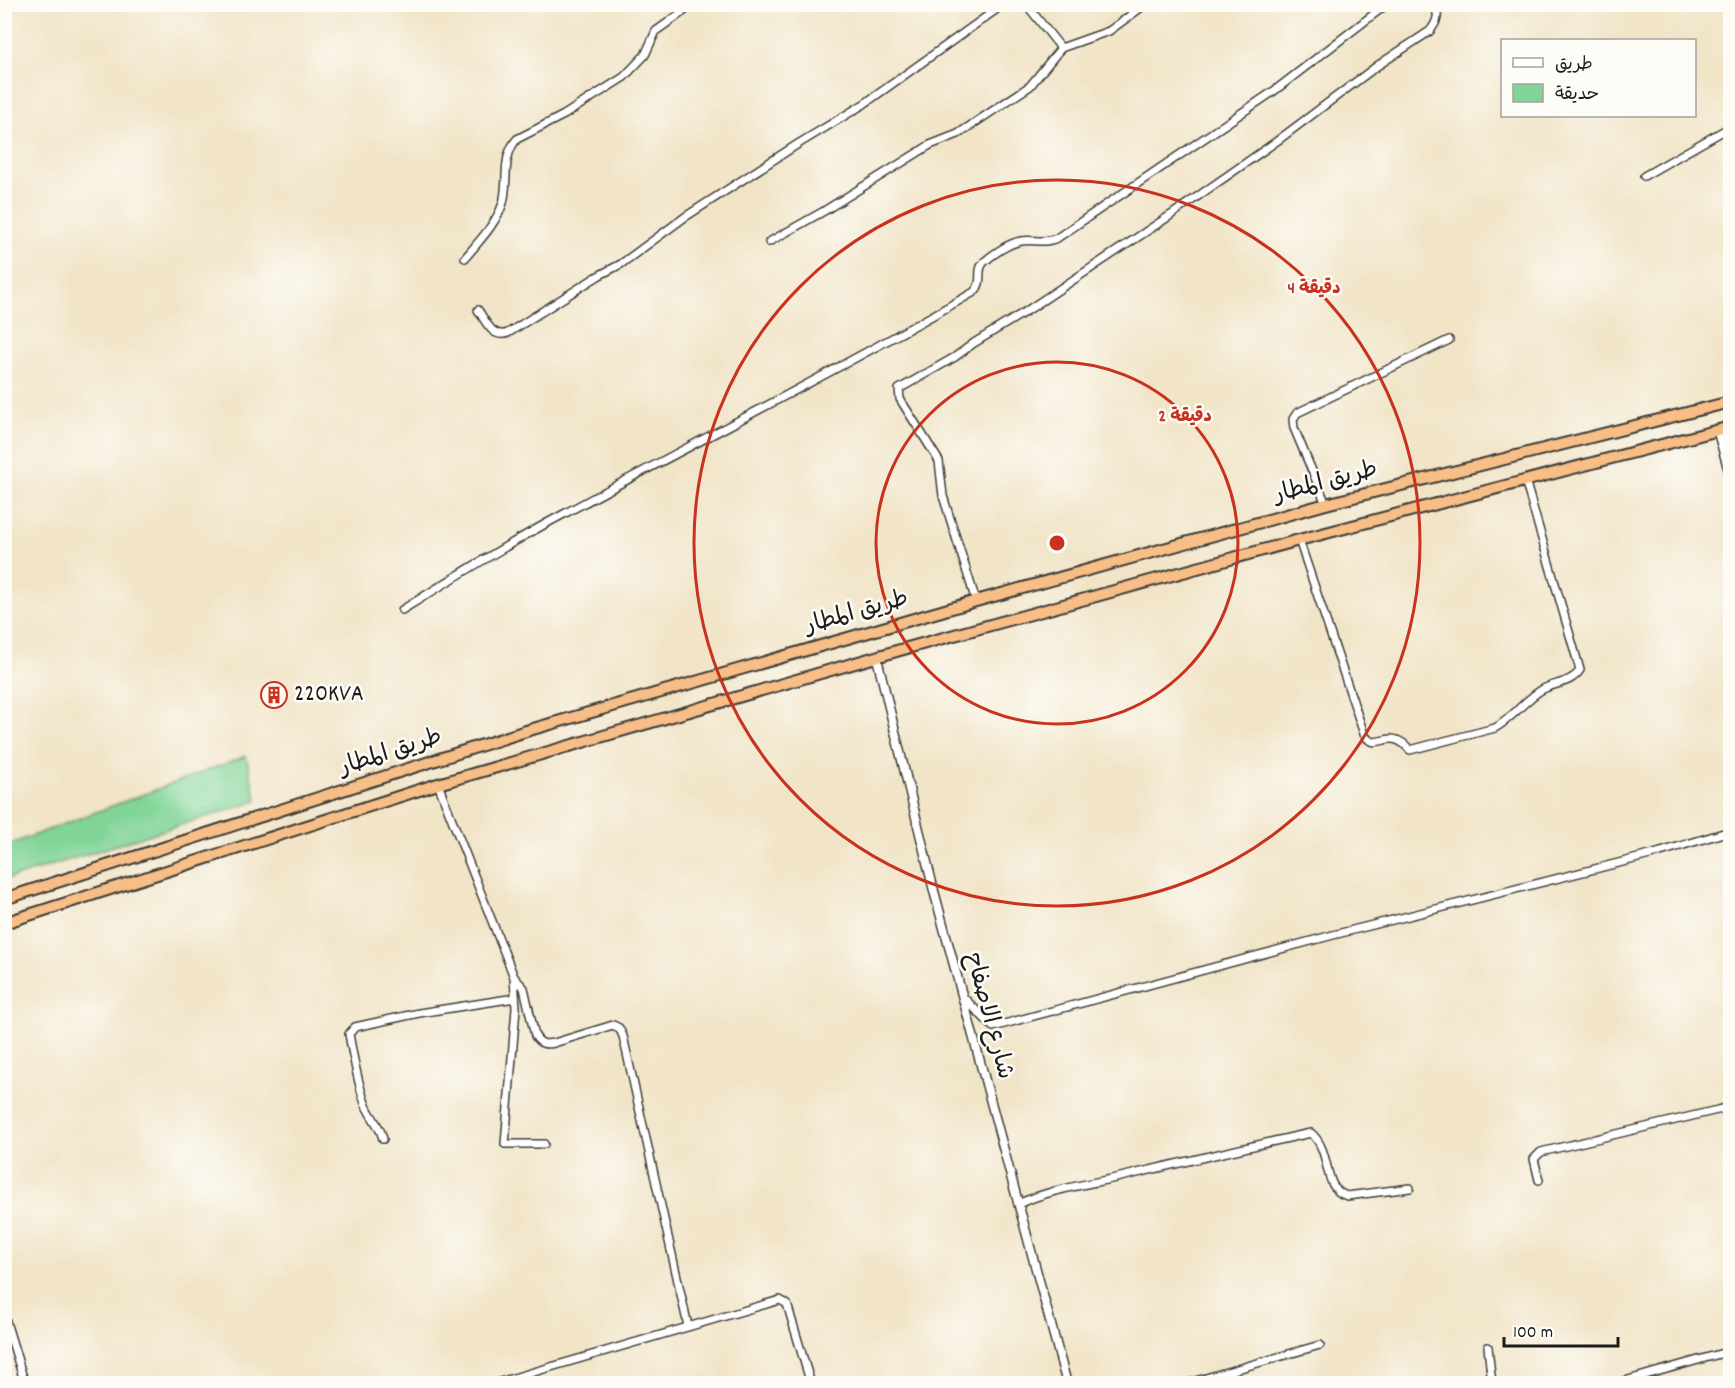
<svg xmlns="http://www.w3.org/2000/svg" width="1735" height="1388" font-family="Dekko,'Playpen Sans Arabic',sans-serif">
	<rect width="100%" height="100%" fill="#fdfcf7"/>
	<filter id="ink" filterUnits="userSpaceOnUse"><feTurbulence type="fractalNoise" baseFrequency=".0167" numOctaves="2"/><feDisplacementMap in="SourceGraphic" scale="12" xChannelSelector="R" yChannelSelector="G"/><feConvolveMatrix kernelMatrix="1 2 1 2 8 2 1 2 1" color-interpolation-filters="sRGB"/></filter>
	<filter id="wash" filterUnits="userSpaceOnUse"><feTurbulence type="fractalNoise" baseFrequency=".008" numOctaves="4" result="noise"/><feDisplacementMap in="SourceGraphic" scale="24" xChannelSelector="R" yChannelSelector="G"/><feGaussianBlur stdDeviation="1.35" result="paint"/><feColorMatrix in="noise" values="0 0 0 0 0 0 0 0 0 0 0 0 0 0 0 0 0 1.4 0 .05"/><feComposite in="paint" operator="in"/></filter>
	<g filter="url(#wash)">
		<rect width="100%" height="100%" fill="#f1e4c7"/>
		<polygon fill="#80d497" stroke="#4e785a" stroke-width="1.5" points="246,756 257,801 5,880 5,846"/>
	</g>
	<g filter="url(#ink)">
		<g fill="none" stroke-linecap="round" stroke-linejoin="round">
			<defs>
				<g id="minor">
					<polyline points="1026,4 1061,48"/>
					<polyline points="1644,176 1730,127"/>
					<polyline points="769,242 824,211 930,145 958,134 1030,86 1061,48 1109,31 1146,4"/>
					<path d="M465 258C479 241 496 224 503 203 509 181 501 157 517 139L564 115 624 77 645 55 656 31 694 4"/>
					<path d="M478 310C486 321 492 339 508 333L598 276 621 264 685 217 798 144 864 104 1004 4"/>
					<polyline points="1717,431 1730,476"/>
					<polyline points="1326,504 1294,428 1293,419 1297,413 1449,340"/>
					<path d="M1299 540 1364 734C1377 755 1388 724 1410 750L1495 728C1513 718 1525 699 1543 689 1555 683 1572 683 1580 670L1525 480"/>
					<path d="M976 601 943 496 939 461 900 399 899 389 955 357 974 343 1028 310 1171 215 1277 141 1377 66 1430 31C1437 22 1440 15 1434 4"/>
					<path d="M402 610C455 577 507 544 562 515 699 440 839 370 974 292 985 281 975 271 984 262 993 254 1009 243 1021 241 1034 239 1044 244 1057 238L1274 91 1387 4"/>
					<path d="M438 784 514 977 524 988 535 1036C540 1044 545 1045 554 1043L613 1025 619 1028 623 1036 688 1326"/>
					<polyline points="514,977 516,1008 505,1144 544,1144"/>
					<polyline points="963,997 993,1027 1333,935 1654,854 1730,831"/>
					<path d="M383 1139C380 1124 368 1115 364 1100 357 1079 353 1056 349 1034L355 1027 419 1013 515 998"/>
					<polyline points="1539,1180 1534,1159 1541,1152 1730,1107"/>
					<path d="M1018 1204C1055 1187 1094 1184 1133 1174 1192 1160 1251 1146 1311 1133 1333 1152 1321 1189 1347 1196L1410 1188"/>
					<polyline points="4,1315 25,1384"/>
					<polyline points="1488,1347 1492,1384"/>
					<polyline points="493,1384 780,1300 787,1304 811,1384"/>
					<polyline points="1185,1384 1320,1345"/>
					<polyline points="1614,1384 1730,1351"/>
				</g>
				<polyline id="tertiary" points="877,658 934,891 1067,1384"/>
				<g id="trunk">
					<polyline points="4,899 526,731 976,601 1326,504 1730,402"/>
					<polyline points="4,923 438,784 900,650 1299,540 1730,427"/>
				</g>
			</defs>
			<use href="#minor" stroke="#3c3a36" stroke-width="10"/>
			<use href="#tertiary" stroke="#3c3a36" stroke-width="11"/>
			<use href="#trunk" stroke="#3c3a36" stroke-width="14"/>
			<use href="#minor" stroke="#fff" stroke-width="7"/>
			<use href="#tertiary" stroke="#fff" stroke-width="8"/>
			<use href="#trunk" stroke="#f7be87" stroke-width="10"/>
		</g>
	</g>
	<g fill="none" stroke="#c8321e" stroke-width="3">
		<circle cx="1057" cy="543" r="181"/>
		<circle cx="1057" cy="543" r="363"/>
	</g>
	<defs>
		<symbol id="building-ring" viewBox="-11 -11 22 22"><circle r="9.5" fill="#fdfcf7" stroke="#c8321e" stroke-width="1.5"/><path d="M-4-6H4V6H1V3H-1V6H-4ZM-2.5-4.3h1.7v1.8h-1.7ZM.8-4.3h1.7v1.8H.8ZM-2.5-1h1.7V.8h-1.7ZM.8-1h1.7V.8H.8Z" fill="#c8321e"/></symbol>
	</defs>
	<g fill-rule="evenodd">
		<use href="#building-ring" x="259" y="680" width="30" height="30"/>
	</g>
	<g text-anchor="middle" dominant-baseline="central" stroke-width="5" stroke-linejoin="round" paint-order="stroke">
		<g font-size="24" fill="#1c1c1c" stroke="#fdfcf7">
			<text transform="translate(1326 483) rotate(-15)">طريق المطار</text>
			<text transform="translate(857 613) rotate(-16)">طريق المطار</text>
			<text transform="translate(391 753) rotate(-18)">طريق المطار</text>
			<text transform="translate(988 1016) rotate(75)">شارع الاصفاح</text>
		</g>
		<g font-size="24" fill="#1c1c1c" stroke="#fdfcf7" text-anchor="start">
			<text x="294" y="695">220KVA</text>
		</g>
	</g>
	<circle cx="1057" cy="543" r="9" fill="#c8321e" stroke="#fdfcf7" stroke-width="3"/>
	<g font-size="18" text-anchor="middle" font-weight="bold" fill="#c8321e" stroke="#fdfcf7" stroke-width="5" stroke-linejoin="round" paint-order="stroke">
		<text x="1314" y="293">4 دقيقة</text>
		<text x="1185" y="421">2 دقيقة</text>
	</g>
	<rect width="1735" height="1388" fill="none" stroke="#fdfcf7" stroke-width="24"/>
	<rect x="1501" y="39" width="195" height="78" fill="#fdfcf7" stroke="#a3a29f" stroke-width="1.5"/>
	<rect x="1513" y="58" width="30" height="9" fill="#ffffff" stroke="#a3a29f" stroke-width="1.5"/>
	<text x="1555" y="69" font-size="18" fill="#1c1c1c">طريق</text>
	<rect x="1513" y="84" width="30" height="18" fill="#80d497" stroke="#a3a29f" stroke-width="1.5"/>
	<text x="1555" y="99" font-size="18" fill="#1c1c1c">حديقة</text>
	<path d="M1504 1337v9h114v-9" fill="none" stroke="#1c1c1c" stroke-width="3"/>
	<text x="1513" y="1337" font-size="18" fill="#1c1c1c" stroke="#fdfcf7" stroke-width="4.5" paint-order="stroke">100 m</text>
</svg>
